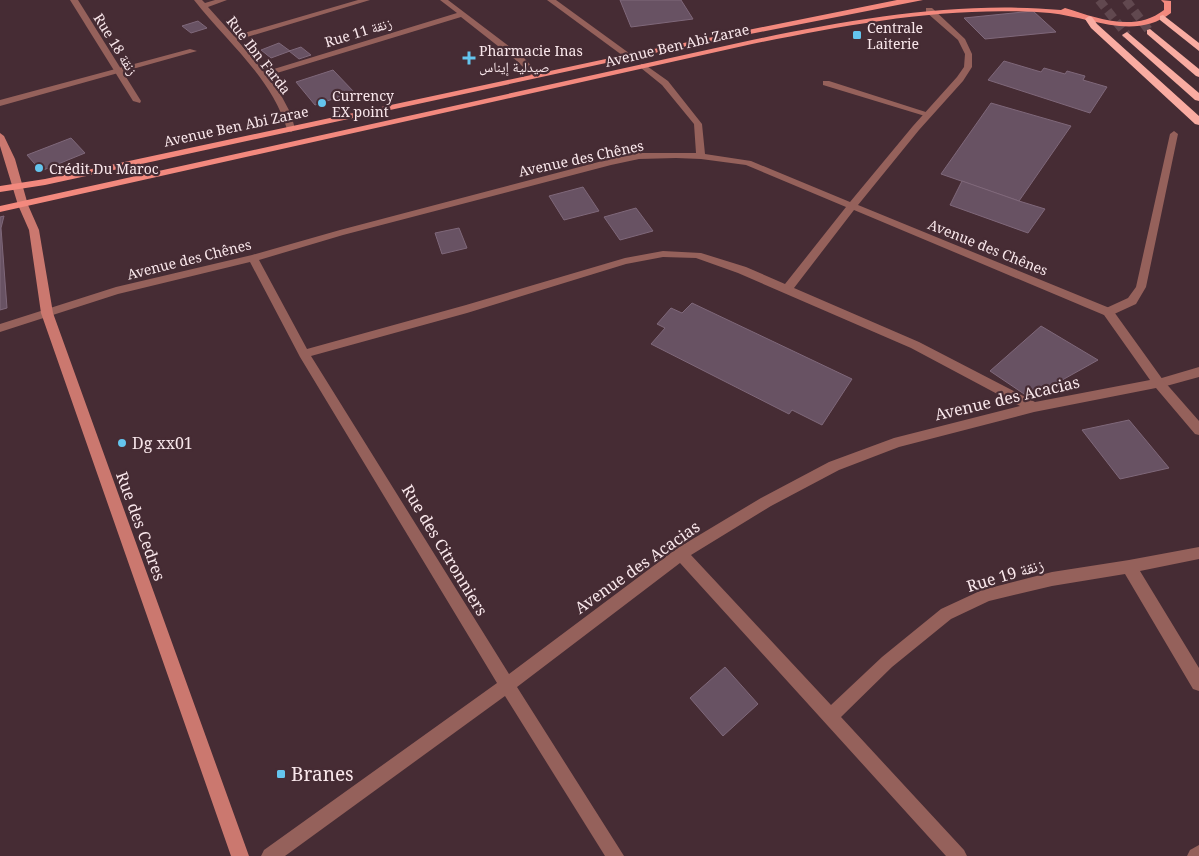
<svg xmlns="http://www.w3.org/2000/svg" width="1199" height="856" font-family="'Noto Serif','Noto Naskh Arabic',serif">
	<rect width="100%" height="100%" fill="#462c34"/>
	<g fill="#685263" stroke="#7f687a">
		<polygon points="620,0 681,0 693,19 631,27"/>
		<polygon points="1033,11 1056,32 985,39 964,18"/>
		<polygon points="198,21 207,28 191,33 182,26"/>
		<polygon points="279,43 290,51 271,58 261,50"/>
		<polygon points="301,47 311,55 299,59 289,51"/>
		<polygon points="1004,61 1041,72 1044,68 1065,74 1067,71 1085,76 1083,80 1107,87 1090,113 988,80"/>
		<polygon points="333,70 354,92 315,105 296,82"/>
		<polygon points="991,103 1071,126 1019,201 941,174"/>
		<polygon points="71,138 85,153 41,171 27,155"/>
		<polygon points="962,181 1019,201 1045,209 1028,233 950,205"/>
		<polygon points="583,187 599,211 564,220 549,196"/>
		<polygon points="636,208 653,231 620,240 604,217"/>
		<polygon points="4,216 1,228 7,308 0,310 0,217"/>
		<polygon points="459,228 467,248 442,254 435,233"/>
		<polygon points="692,303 852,379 822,425 792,410 789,414 651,344 665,328 657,324 671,308 682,313"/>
		<polygon points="1041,326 1098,360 1030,398 990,371"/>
		<polygon points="1129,420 1169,468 1120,479 1082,430"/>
		<polygon points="725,667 758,704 723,736 690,698"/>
	</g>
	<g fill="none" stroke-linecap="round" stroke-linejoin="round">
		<g stroke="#61484f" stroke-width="9" stroke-dasharray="9 5" stroke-linecap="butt">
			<polyline points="1099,0 1127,35"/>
			<polyline points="1126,0 1150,32"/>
		</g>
		<g fill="#95615b" fill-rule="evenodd">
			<polygon points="190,49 197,51 0,106 0,100"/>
			<polygon points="823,81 829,81 932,114 925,116 823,85"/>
			<polygon points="1174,131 1178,134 1146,287 1136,304 1112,315 1104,315 1102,312 1104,309 1128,298 1136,287 1170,134"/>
			<polygon points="1199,367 1199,377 1159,388 1155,386 1153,383 1155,380"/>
		</g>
		<g fill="#95615b" fill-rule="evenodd">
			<polygon points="70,0 78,0 141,101 140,103 133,101"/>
			<path d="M194 0H202L205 3 215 0H227L208 7 234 36 358 0H370L237 40 264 72 457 13 440 0H448L523 57 541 76 534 78 517 61 461 17 267 76 282 97 291 114 295 129 291 132 287 129C271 77 227 42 194 0Z"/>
			<polygon points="547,0 556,0 633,56 626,58"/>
			<path d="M926 8H932L965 39 972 54V67L963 81 919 130 858 205 1112 309 1163 380 1199 421V435L1195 434 1156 388 1034 412 899 447 839 470 771 506 691 555 831 705 882 657 941 609 982 590 1052 572 1129 560 1199 547V559L1140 571 1199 668V691L1193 689 1125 574 1052 586 989 601 951 619 892 667 841 717 964 850 967 856H946L680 563 517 687 624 856H605L505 696 285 856H261L264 850 497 683 300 357 250 262 118 294 0 332V324L116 287 252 255 340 230 610 159 639 153H696L694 124 662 85 641 68V64H644L668 81 702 124 705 154 751 161 850 202 913 126 957 77 964 67 965 54 958 40 926 12ZM676 158 701 159 746 165 846 207 785 284 746 267 701 253 663 251 625 258 466 305 307 349 259 260 343 235 611 165 639 159ZM854 210 1104 315 1150 380 1035 402 919 342 794 288ZM663 257 696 258 738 273 911 348 1020 406 894 438 829 462 761 498 676 549 509 674 311 356 467 313 626 264Z"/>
			<polygon points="1199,845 1199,856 1187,856 1190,850"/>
		</g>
		<polygon fill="#cb786f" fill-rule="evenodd" points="0,133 4,136 15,159 28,205 39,230 53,313 249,856 231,856 41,313 29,230 18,205 0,146"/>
		<g fill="#f3897e" fill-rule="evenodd">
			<polygon points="897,0 923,0 629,58 45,185 0,192 0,186 45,179 629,54"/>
			<path d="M1161 0 1171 1V13C1134 41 1090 17 1050 13 950 5 850 24 752 44L0 212V206L752 40C855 19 956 1 1061 10L1065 8C1097 18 1134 33 1164 10V3Z"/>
		</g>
		<g fill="#f9aca2" fill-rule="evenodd">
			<polygon points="1163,15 1199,43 1199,51 1160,20 1160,16"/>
			<polygon points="1089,16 1092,17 1097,24 1199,116 1199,125 1195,124 1091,28 1085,19"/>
			<polygon points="1150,29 1199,69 1199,77 1196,76 1147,34 1147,30"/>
			<polygon points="1127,32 1199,93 1199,101 1195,100 1124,37 1122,35"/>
		</g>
	</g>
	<g fill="#64c5ee" stroke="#462c34" stroke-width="2">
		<rect x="852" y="30" width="10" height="10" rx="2.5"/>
		<path d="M466.5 50.5h5v5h5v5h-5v5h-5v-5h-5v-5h5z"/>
		<circle cx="322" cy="103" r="5"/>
		<circle cx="39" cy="168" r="5"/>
		<circle cx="122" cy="443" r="5"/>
		<rect x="276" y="769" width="10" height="10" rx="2.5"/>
	</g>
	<g text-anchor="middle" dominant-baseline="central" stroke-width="4.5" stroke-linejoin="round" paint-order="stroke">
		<g font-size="14" fill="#f9e7eb" stroke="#462c34" text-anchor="start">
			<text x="867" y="27">Centrale<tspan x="867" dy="16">Laiterie</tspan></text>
			<text x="479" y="50">Pharmacie Inas<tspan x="479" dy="16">صيدلية إيناس</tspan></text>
			<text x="332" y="95">Currency<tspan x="332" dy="16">EX point</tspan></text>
			<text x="49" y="168">Crédit Du Maroc</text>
		</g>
		<g font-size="14" fill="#f9e7eb" stroke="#462c34">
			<text transform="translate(358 32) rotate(-17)">Rue 11 زنقة</text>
			<text transform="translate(116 44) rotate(58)">Rue 18 زنقة</text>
			<text transform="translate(677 45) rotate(-13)">Avenue Ben Abi Zarae</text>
			<text transform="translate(259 55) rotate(52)">Rue Ibn Farda</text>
			<text transform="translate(236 126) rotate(-12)">Avenue Ben Abi Zarae</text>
			<text transform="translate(581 158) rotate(-12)">Avenue des Chênes</text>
			<text transform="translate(988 247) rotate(22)">Avenue des Chênes</text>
			<text transform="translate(189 259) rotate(-14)">Avenue des Chênes</text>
		</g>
		<g font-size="16" fill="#f9e7eb" stroke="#462c34">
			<text transform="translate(1007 398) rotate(-13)">Avenue des Acacias</text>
			<text transform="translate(141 526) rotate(70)">Rue des Cedres</text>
			<text transform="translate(445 550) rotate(59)">Rue des Citronniers</text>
			<text transform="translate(637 567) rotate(-35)">Avenue des Acacias</text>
			<text transform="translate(1005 575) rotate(-17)">Rue 19 زنقة</text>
		</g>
		<g font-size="16" fill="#f9e7eb" stroke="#462c34" text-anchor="start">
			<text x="132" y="443">Dg xx01</text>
		</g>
		<g font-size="19" fill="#f9e7eb" stroke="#462c34" text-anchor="start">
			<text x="291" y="774">Branes</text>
		</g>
	</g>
</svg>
